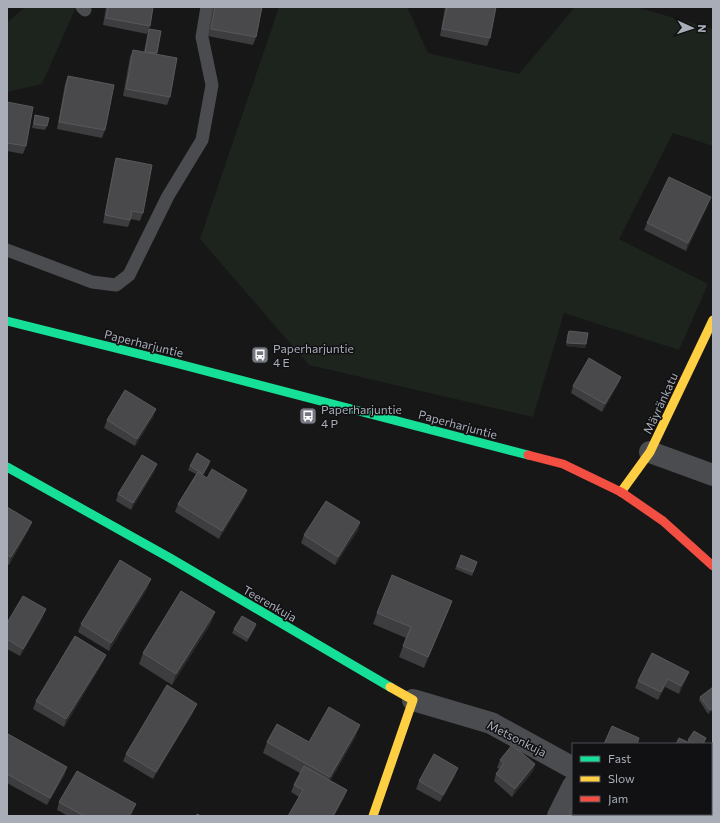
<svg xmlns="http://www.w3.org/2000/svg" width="720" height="823" font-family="Commissioner,sans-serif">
	<rect width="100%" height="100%" fill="#171717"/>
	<g fill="#1d241e">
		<polygon points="25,7 76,7 42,84 7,92 7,23"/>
		<polygon points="279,7 407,7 428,53 519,74 575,7 636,7 713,29 713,146 673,133 619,239 708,284 679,350 564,313 533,417 309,365 200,239"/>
	</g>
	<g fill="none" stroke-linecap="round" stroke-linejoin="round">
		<g stroke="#4b4c50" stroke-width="13">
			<polyline points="82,7 85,10"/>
			<polyline points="7,250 92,282 116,285 129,275 168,196 202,140 212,85 202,37 207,7"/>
		</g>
		<g stroke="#4b4c50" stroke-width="22">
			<polyline points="650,452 713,475"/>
			<polyline points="413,700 491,723 573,768"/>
			<polyline points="686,814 691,816"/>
			<polyline points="558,816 573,786"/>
		</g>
		<g stroke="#16e098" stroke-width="9">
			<polyline points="7,321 179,364 528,455"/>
			<polyline points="7,467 170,558 390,687"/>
		</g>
		<g stroke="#ffcf43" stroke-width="9">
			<polyline points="621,492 650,452 713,320"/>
			<polyline points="373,816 413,700 390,687"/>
		</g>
		<polyline stroke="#f24e42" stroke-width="9" points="528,455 563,464 621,492 663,521 713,566"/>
	</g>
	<g fill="#3d3d3f">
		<polygon points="106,7 153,7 150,26 147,34 103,25"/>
		<polygon points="213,7 262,7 256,37 253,45 208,36"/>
		<polygon points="445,7 496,7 490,38 487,46 440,36"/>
		<polygon points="149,29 161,31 157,54 170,97 167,105 123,96 130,57 133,50 144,52 148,33"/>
		<polygon points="68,76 105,130 102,138 57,129 65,84"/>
		<polygon points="7,102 26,146 23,154 7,151"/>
		<polygon points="35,115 47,126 45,130 32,128"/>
		<polygon points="116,158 143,213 140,221 131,219 128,227 103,223 114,165"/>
		<polygon points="708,205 686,251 644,230 647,223"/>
		<polygon points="569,331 586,344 585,348 566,346 567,335"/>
		<polygon points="621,377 618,384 602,412 571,393 573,386"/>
		<polygon points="156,409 153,417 135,446 104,428 107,420"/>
		<polygon points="157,464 154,472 131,510 116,501 118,494"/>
		<polygon points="209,465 203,475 207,478 247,490 244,498 219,539 175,512 178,504 196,474 188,470 190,466"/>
		<polygon points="7,507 29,529 9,565 7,564"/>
		<polygon points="360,522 358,530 335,565 301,543 304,535"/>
		<polygon points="461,555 477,562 472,576 455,569"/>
		<polygon points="148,587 109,651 78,632 81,624"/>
		<polygon points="452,601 448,612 424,668 399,657 406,638 373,624 377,613"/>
		<polygon points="43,617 20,656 7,649 7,623"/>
		<polygon points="211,623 172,685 139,664 143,653"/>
		<polygon points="256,624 255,628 247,642 232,633 234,629"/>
		<polygon points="106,655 103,662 64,727 33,709 36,701"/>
		<polygon points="689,672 686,679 679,694 665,687 658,700 635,688 638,681"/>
		<polygon points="713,687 713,710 708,714 699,700 700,697"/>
		<polygon points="194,711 153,779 123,761 126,754"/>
		<polygon points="7,735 65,774 47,805 7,783"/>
		<polygon points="356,736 330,781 347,790 344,798 334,816 288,816 299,797 291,792 294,785 300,773 263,753 267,742 309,742"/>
		<polygon points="688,740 705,742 703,744 676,744 688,742"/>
		<polygon points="500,760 535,764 533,771 512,797 494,781 496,774 500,769 497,768"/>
		<polygon points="455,776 440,802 416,789 419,781"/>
		<polygon points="59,802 133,812 131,816 68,816 57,810"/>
		<polygon points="569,814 612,814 612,816 568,816"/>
	</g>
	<g fill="#29292a">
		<polygon points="711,197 708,205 686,251 688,243"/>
		<polygon points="567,343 586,344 585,348 566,346"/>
		<polygon points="621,377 618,384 602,412 605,404"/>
		<polygon points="156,409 153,417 135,446 137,439"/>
		<polygon points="210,461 209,465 201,478 203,474"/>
		<polygon points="157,464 154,472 131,510 133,503"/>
		<polygon points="247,490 244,498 219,539 222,531"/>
		<polygon points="32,522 29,529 9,565 11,557"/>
		<polygon points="360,522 358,530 335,565 338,557"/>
		<polygon points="151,579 148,587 109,651 111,643"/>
		<polygon points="452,601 448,612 424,668 428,657"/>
		<polygon points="46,609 43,617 20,656 23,649"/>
		<polygon points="215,612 211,623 172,685 176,674"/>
		<polygon points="256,624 255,628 247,642 248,638"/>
		<polygon points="106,655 103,662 64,727 66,719"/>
		<polygon points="689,672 686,679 679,694 681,686"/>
		<polygon points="668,679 665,687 658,700 661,692"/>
		<polygon points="197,704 194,711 153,779 156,772"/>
		<polygon points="713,708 713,710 708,714 710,710"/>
		<polygon points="360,725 356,736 326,788 330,777"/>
		<polygon points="535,764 533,771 512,797 515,789"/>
		<polygon points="67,767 65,774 47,805 50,798"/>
		<polygon points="458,768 455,776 440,802 443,795"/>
		<polygon points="347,790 344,798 334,816 333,816"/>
		<polygon points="136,804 131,816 129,816"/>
	</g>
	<g fill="#49494c" stroke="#58595d">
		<polygon points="108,7 153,7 150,26 106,18"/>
		<polygon points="215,7 262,7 256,37 211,29"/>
		<polygon points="447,7 496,7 490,38 442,29"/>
		<polygon points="149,29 161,31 157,53 145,52"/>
		<polygon points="133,50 177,58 170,97 126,89"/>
		<polygon points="68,76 114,85 105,130 59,122"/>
		<polygon points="7,102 33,107 26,146 7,143"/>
		<polygon points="35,115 49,118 47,126 34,124"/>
		<polygon points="116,158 152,165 143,213 132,211 130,220 105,215"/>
		<polygon points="669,177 711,197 688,243 647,223"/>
		<polygon points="569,331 588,333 586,344 567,343"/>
		<polygon points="589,358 621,377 605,404 573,386"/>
		<polygon points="125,390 156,409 137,439 107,420"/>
		<polygon points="197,453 210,461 203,474 190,466"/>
		<polygon points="142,455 157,464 133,503 118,494"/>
		<polygon points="212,469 247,490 222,531 178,504 198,472 207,478"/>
		<polygon points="326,501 360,522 338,557 304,535"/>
		<polygon points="7,507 32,522 11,557 7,555"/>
		<polygon points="461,555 477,562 473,572 457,566"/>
		<polygon points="120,560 151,579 111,643 81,624"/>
		<polygon points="392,575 452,601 428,657 403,646 411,627 377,613"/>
		<polygon points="181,591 215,612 176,674 143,653"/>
		<polygon points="23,596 46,609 23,649 7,639 7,623"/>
		<polygon points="242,616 256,624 248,638 234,629"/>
		<polygon points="75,636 106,655 66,719 36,701"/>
		<polygon points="652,653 689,672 681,686 668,679 661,692 638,681"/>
		<polygon points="167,685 197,704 156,772 126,754"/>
		<polygon points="713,687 713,708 710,710 700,697"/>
		<polygon points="329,707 360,725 330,777 267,742 277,724 309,742"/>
		<polygon points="612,726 639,738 637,744 604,744"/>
		<polygon points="694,731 706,738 703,744 696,744 688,740"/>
		<polygon points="8,734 67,767 50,798 7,774 7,735"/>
		<polygon points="679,738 692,744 676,744"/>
		<polygon points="512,745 535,764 515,789 496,774 504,763 500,760"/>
		<polygon points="434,754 458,768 443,795 419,781"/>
		<polygon points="304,766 347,790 333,816 288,816 303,790 294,785"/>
		<polygon points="77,771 136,804 129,816 84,816 59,802"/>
		<polygon points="573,806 573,814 612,814 611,816 574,816 569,814"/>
		<polygon points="197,814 201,816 196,816"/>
		<polygon points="639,814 650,814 654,816 638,816"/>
	</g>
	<defs>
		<symbol id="bus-square" viewBox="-11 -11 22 22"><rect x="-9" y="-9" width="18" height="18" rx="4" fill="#757880" stroke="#111113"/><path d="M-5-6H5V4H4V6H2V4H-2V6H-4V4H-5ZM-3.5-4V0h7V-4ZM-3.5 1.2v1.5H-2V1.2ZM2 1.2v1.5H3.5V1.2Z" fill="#fff"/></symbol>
	</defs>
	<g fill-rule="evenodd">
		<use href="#bus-square" x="250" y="345" width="20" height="20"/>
		<use href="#bus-square" x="298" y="406" width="20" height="20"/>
	</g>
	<g text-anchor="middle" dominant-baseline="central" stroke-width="3" stroke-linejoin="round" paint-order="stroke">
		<g font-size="12" fill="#a8adb8" stroke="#111113">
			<text transform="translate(144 343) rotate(14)">Paperharjuntie</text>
			<text transform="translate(660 403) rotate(-65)">Mäyränkatu</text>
			<text transform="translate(458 424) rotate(15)">Paperharjuntie</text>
			<text transform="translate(270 603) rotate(30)">Teerenkuja</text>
			<text transform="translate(517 738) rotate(27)">Metsonkuja</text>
		</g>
		<g font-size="12" fill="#a8adb8" stroke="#111113" text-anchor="start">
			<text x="273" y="348">Paperharjuntie<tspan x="273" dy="14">4 E</tspan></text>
			<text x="321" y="409">Paperharjuntie<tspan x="321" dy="14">4 P</tspan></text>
		</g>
	</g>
	<rect width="720" height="823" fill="none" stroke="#a8adb8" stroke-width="16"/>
	<rect x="572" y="743" width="140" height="72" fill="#111113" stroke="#4d4f55"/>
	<rect x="580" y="756" width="20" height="6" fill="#16e098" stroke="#4d4f55"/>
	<text x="608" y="763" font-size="12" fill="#a8adb8">Fast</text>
	<rect x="580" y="776" width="20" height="6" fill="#ffcf43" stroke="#4d4f55"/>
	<text x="608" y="783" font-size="12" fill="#a8adb8">Slow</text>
	<rect x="580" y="796" width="20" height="6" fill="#f24e42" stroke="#4d4f55"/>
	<text x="608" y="803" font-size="12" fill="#a8adb8">Jam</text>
	<g transform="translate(692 28) rotate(93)" stroke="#111113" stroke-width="3" paint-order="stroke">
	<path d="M0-3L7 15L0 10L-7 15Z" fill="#a8adb8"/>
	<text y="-6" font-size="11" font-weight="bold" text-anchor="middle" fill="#a8adb8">N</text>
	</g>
</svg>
